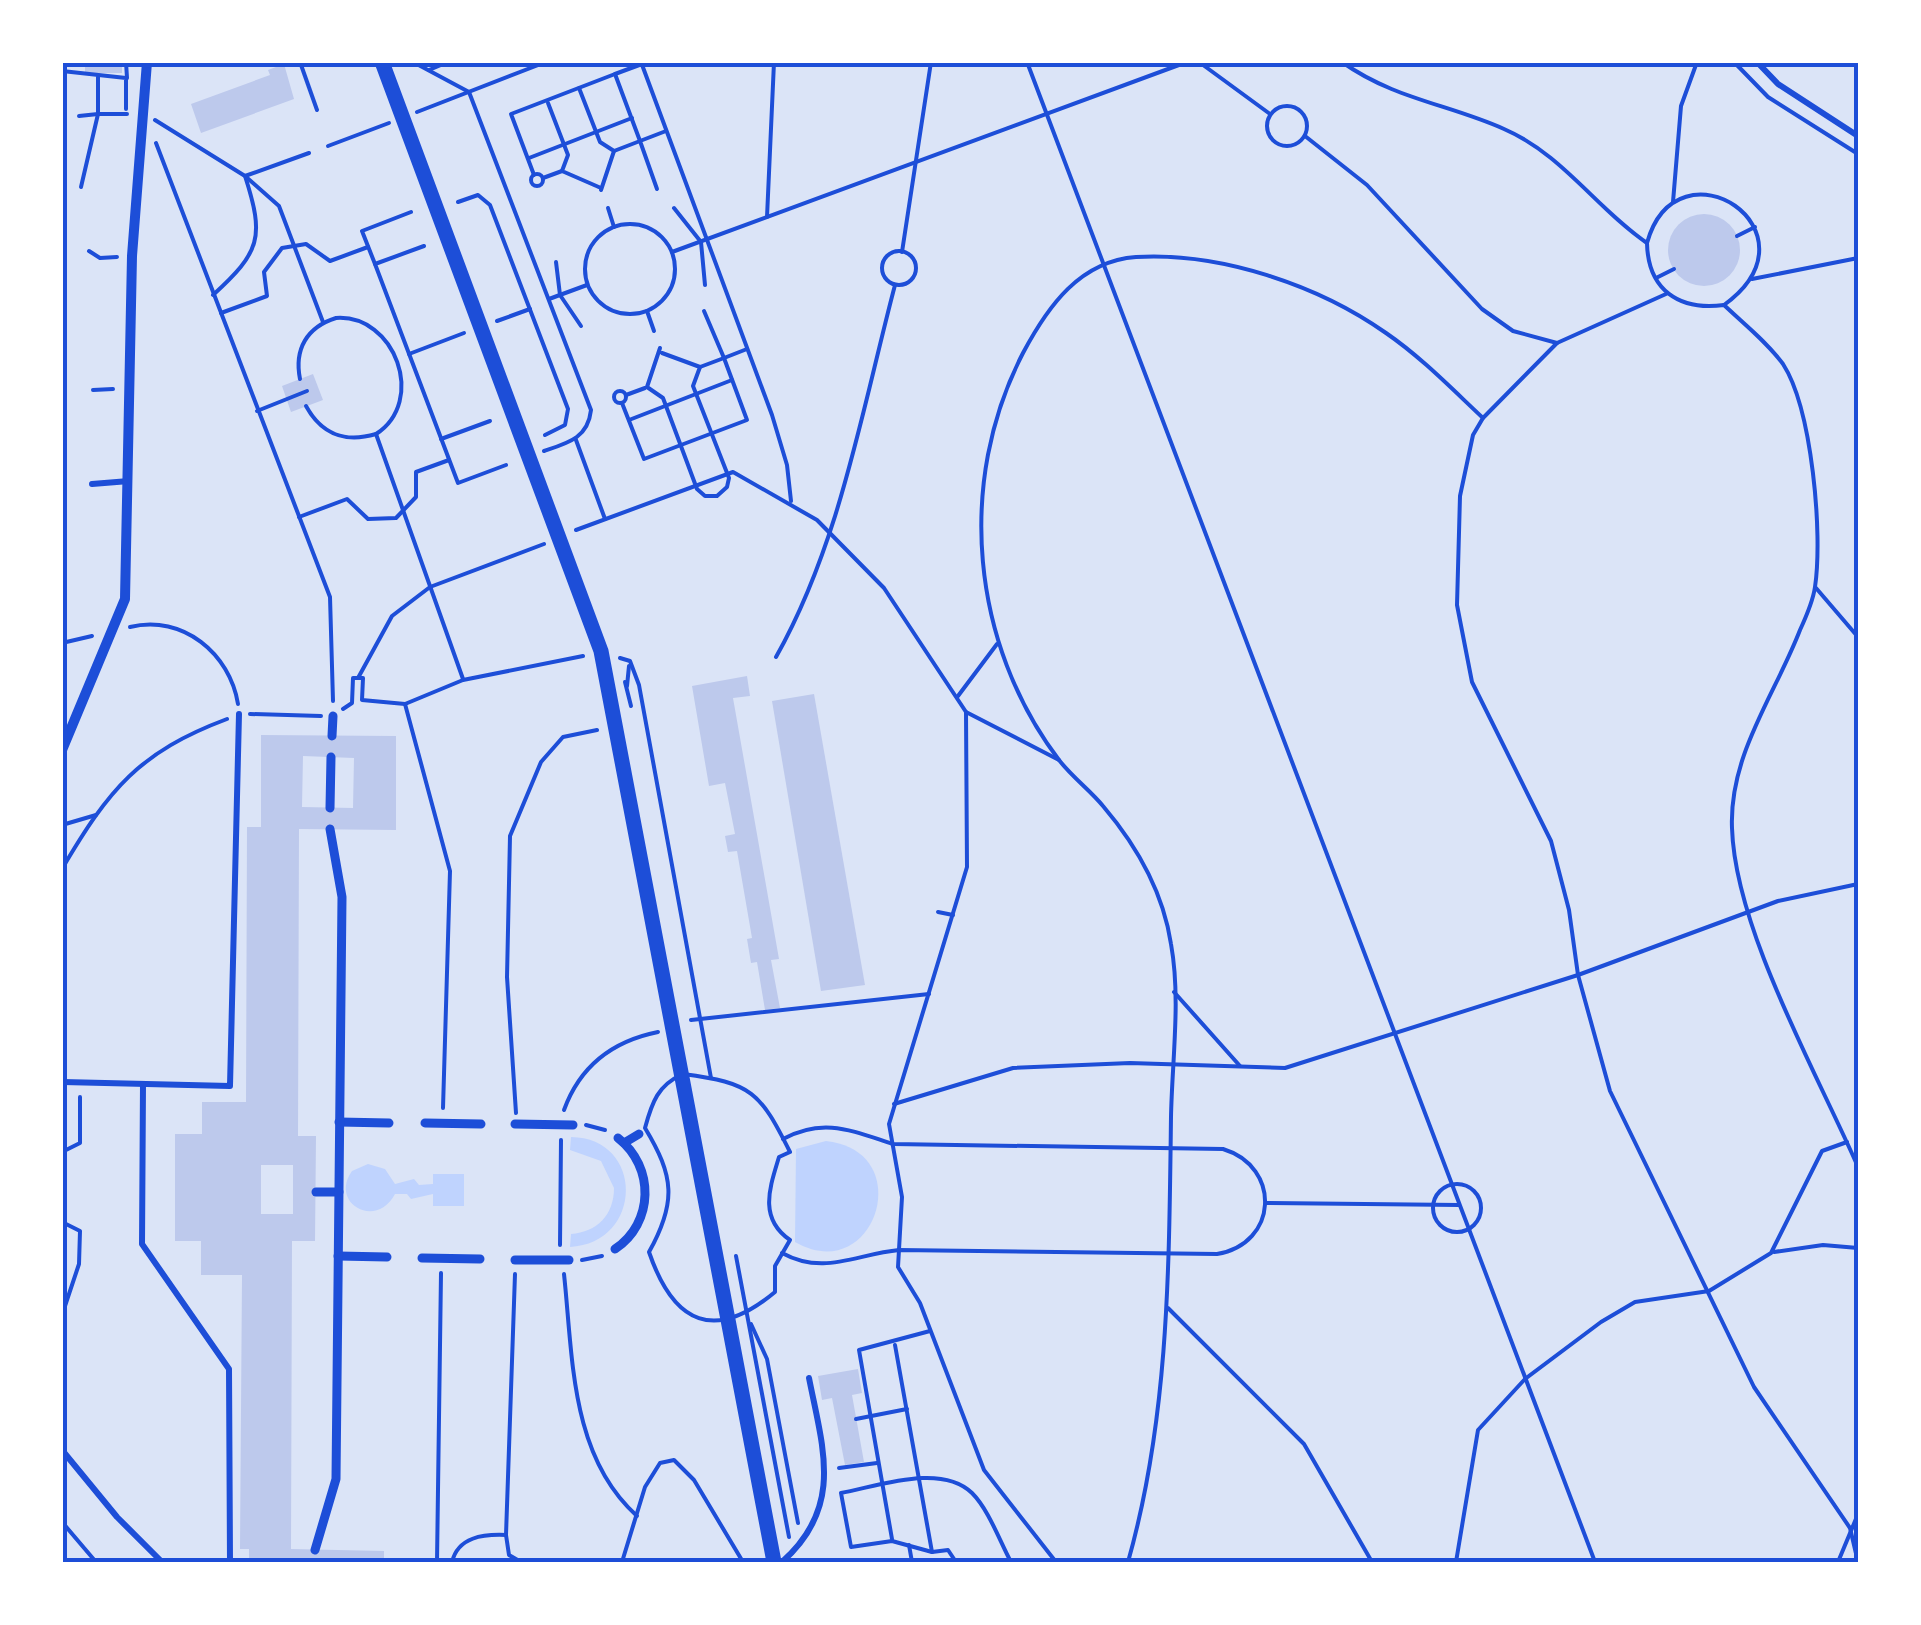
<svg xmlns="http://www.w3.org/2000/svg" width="1921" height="1625" font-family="'Work Sans',sans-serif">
	<rect width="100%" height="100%" fill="#f2f2f2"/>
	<polygon fill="#dbe4f7" points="62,63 1858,63 1858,1562 63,1562"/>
	<g fill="#bfd3fe">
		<path d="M571 1137C645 1138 644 1243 570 1247L571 1234C597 1232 614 1215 614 1188L601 1161 570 1150Z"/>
		<path d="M826 1141C919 1151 875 1288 795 1242L796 1149Z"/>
		<path d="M368 1164 385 1169 395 1184 414 1179 419 1185 433 1184V1174H464V1206H433V1194L411 1199 407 1194H395C376 1230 329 1203 352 1171Z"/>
	</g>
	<g fill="#bdc9ec" fill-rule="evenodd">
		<rect x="85" y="62" width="37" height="11"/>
		<polygon points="284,64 294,99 201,133 191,104 270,75 268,70"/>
		<circle cx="1704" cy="250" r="36"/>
		<polygon points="313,374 323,400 291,412 282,386"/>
		<polygon points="747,676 750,696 733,698 779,959 771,960 780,1008 765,1010 757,962 751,963 747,939 752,938 737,851 728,852 725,836 735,834 725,783 709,786 692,686"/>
		<polygon points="814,694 865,985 821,991 772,701"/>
		<path d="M261 735 396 736V830L299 829 298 1136H316L315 1241H292L291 1549 384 1551V1562H249V1549H240L242 1275H201V1241H175V1134H202V1102H246L247 827H261ZM303 756 354 758 353 808 302 807ZM261 1165H293V1214H261Z"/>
		<polygon points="858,1369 862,1393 852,1395 864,1462 845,1465 832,1398 822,1400 818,1376"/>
	</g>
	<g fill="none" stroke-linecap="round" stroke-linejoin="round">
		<g stroke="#1d4ed8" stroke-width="4">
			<polyline points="126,62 127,78"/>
			<polyline points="300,62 317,110"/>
			<path d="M413 62 469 92 591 410C588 438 568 443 544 451"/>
			<polyline points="641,62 772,415 787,465 791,501"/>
			<polyline points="1027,62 1595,1562"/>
			<polyline points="1199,62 1270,114"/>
			<path d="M1342 62C1394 99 1448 104 1504 129 1562 154 1596 208 1647 243 1648 290 1679 311 1724 305 1744 324 1767 342 1783 364 1812 409 1823 534 1815 587 1813 601 1806 617 1800 630 1775 695 1729 755 1732 828 1735 929 1817 1073 1858 1167"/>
			<polyline points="1734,62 1768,97 1858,154"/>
			<polyline points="429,70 448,62"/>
			<polyline points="62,71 126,78 126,109"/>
			<polyline points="615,74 642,64"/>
			<polyline points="579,88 600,142 614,151 601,190"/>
			<polyline points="548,103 568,155 562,171 601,188"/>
			<circle cx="1287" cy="126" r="20"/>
			<polyline points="417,112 546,62"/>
			<polyline points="79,116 98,114 98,77"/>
			<polyline points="155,120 245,176 279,206 323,322"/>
			<polyline points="1305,136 1367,185 1482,309 1513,331 1557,343"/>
			<polyline points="156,143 330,597 333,701"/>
			<polyline points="328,146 389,123"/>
			<polyline points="529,158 632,118"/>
			<circle cx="537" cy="180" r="6"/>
			<polyline points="534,175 511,114 615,74 640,141 614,151"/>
			<polyline points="543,178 562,171"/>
			<polyline points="81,187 98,114 127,114"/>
			<polyline points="657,189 640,141 666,131"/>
			<polyline points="458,202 478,195 490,205 568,409 565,425 545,435"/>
			<polyline points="1673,202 1681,106 1697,62"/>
			<polyline points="608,208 614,227"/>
			<polyline points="674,208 701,242 705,285"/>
			<polyline points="767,217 774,62"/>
			<circle cx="630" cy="269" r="45"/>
			<polyline points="1737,236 1755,227"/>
			<path d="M1647 243C1677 135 1826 231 1724 305"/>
			<polyline points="424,246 375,264 458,483 506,465"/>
			<polyline points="89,251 100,258 117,257"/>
			<circle cx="899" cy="268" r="17"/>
			<polyline points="672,252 1187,62"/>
			<polyline points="902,252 931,62"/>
			<polyline points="556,262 560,295 581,326"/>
			<polyline points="375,264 362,231 411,212"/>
			<polyline points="1656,278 1674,269"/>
			<polyline points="1752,279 1858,258"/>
			<polyline points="1666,294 1557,343 1483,418 1473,435 1460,496 1457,605 1472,682 1551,841 1569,910 1578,975 1610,1091 1754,1387 1850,1528 1858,1562"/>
			<path d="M213 295C260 252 265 238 245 176L309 153"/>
			<polyline points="549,299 587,285"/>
			<polyline points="647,311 654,331"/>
			<polyline points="704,311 724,358 747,349"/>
			<polyline points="221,313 267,296 264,272 282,248 306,244 330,261 368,247"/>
			<polyline points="497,321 530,309"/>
			<polyline points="660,348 647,387 663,398 697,489 705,496 717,496 727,487 729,478 693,386 700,367 662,353"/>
			<polyline points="409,354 464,333"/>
			<path d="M300 379C294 349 307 327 336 318 395 314 427 401 376 434 345 443 322 435 306 406"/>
			<polyline points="93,390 113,389"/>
			<circle cx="620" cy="397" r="6"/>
			<polyline points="626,395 645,388"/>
			<polyline points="622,403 644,459 747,420 724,358 700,367"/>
			<polyline points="257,411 307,391"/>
			<polyline points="629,420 732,380"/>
			<polyline points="376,434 463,679"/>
			<polyline points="441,439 490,421"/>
			<polyline points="576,440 605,519"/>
			<polyline points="299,517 347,499 368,519 396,518 416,497 416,472 449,460"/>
			<polyline points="576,530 733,472 817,520 884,588 966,712 967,867 889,1124 902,1197 898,1267 920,1303 984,1470 1056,1562"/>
			<polyline points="1816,588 1858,637"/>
			<path d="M130 627C183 614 230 654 238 704"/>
			<polyline points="62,643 92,636"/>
			<path d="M776 657C840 543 862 410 895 285"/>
			<polyline points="620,658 630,661 639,685 711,1078"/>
			<polyline points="358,678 392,616 430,587 544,544"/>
			<polyline points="625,682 631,706"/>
			<polyline points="627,686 629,666"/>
			<polyline points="958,696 997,644"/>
			<polyline points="405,704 450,871 443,1108"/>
			<polyline points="343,709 352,703 353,678 363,678 362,700 405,704 463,680 583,656"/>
			<polyline points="966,712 1059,760"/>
			<polyline points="250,714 321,716"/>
			<polyline points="62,825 96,815"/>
			<path d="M62 869C109 789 139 752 227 719"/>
			<polyline points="938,912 953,915"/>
			<polyline points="1174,992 1240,1066"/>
			<polyline points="691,1020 929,994"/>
			<path d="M683 1074C752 1083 760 1092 790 1152L779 1157C770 1187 758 1218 790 1240L775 1266V1292C715 1342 674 1325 649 1252 677 1202 674 1176 645 1128 652 1102 658 1085 683 1074Z"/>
			<polyline points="894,1104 1013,1068 1130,1063 1285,1068 1578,975 1778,901 1858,884"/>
			<path d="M564 1110C580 1066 613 1041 658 1032"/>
			<polyline points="516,1113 507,977 510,836 541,762 563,737 597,730"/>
			<polyline points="586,1125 605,1130"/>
			<polyline points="62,1152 80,1143 80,1097"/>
			<circle cx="1457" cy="1208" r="24"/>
			<polyline points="1267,1203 1459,1205"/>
			<polyline points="62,1222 80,1231 79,1264 62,1315"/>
			<polyline points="560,1245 561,1140"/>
			<polyline points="1774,1252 1823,1245 1858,1248"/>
			<path d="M782 1253C824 1276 856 1254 899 1250L1217 1254C1278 1244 1282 1167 1223 1149L893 1144C852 1131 824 1117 783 1139"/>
			<polyline points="736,1256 789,1537"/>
			<polyline points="582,1260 602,1256"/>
			<polyline points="515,1274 506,1535 509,1555 521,1562"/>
			<path d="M564 1274C573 1357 570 1456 637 1516"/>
			<polyline points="1168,1308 1304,1444 1372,1562"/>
			<polyline points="751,1324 767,1359 798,1523"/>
			<polyline points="895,1345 932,1552"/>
			<polyline points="856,1419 907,1409"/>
			<polyline points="839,1468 877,1463"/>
			<polyline points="62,1522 96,1562"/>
			<polyline points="892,1539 859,1350 930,1331"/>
			<polyline points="909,1545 912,1562"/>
			<polyline points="437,1562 441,1273"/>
			<path d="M452 1562C458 1537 483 1534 506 1535"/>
			<polyline points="622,1562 645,1487 660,1463 674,1460 694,1480 743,1562"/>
			<path d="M956 1562 948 1550 932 1552 892 1541 851 1547 841 1493C879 1486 941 1463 972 1493 989 1510 1000 1542 1011 1562"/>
			<path d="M1128 1562C1169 1417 1169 1268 1171 1117 1172 1061 1181 999 1171 944 1163 891 1137 846 1103 806 1090 790 1072 777 1059 760 971 644 956 482 1023 353 1048 306 1080 261 1136 257 1220 252 1318 285 1386 333 1421 357 1452 389 1483 418"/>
			<polyline points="1456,1562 1478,1430 1525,1379 1601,1322 1635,1302 1709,1291 1771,1253 1822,1151 1847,1142"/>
			<polyline points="1838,1562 1858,1514"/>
		</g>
		<g stroke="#1d4ed8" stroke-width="6">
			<polyline points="1757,62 1778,84 1858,136"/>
			<polyline points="92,484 129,481"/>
			<polyline points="63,1082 230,1086 239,714"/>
			<polyline points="143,1084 142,1244 229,1369 230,1562"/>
			<polyline points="62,1450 117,1517 162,1562"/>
			<path d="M782 1562C844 1507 823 1449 809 1378"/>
		</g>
		<g stroke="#1d4ed8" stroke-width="9">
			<polyline points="332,736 333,716"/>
			<polyline points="330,808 331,757"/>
			<polyline points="339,1122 389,1123"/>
			<polyline points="425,1123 481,1124"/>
			<polyline points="515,1124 573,1125"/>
			<polyline points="624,1143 639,1134"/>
			<polyline points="316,1192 339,1192"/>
			<path d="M615 1249C654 1223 655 1167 618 1138"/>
			<polyline points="338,1256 387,1257"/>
			<polyline points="422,1258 480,1259"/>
			<polyline points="515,1260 569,1260"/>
			<polyline points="315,1550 336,1479 342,897 330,829"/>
		</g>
		<polyline stroke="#1d4ed8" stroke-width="10" points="62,750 125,599 132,256 147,62"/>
		<polyline stroke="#1d4ed8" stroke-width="15" points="382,62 601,651 774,1562"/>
	</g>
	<rect width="1921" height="1625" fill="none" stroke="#ffffff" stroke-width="130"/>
	<rect x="65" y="65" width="1791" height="1495" fill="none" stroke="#1d4ed8" stroke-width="4"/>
</svg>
